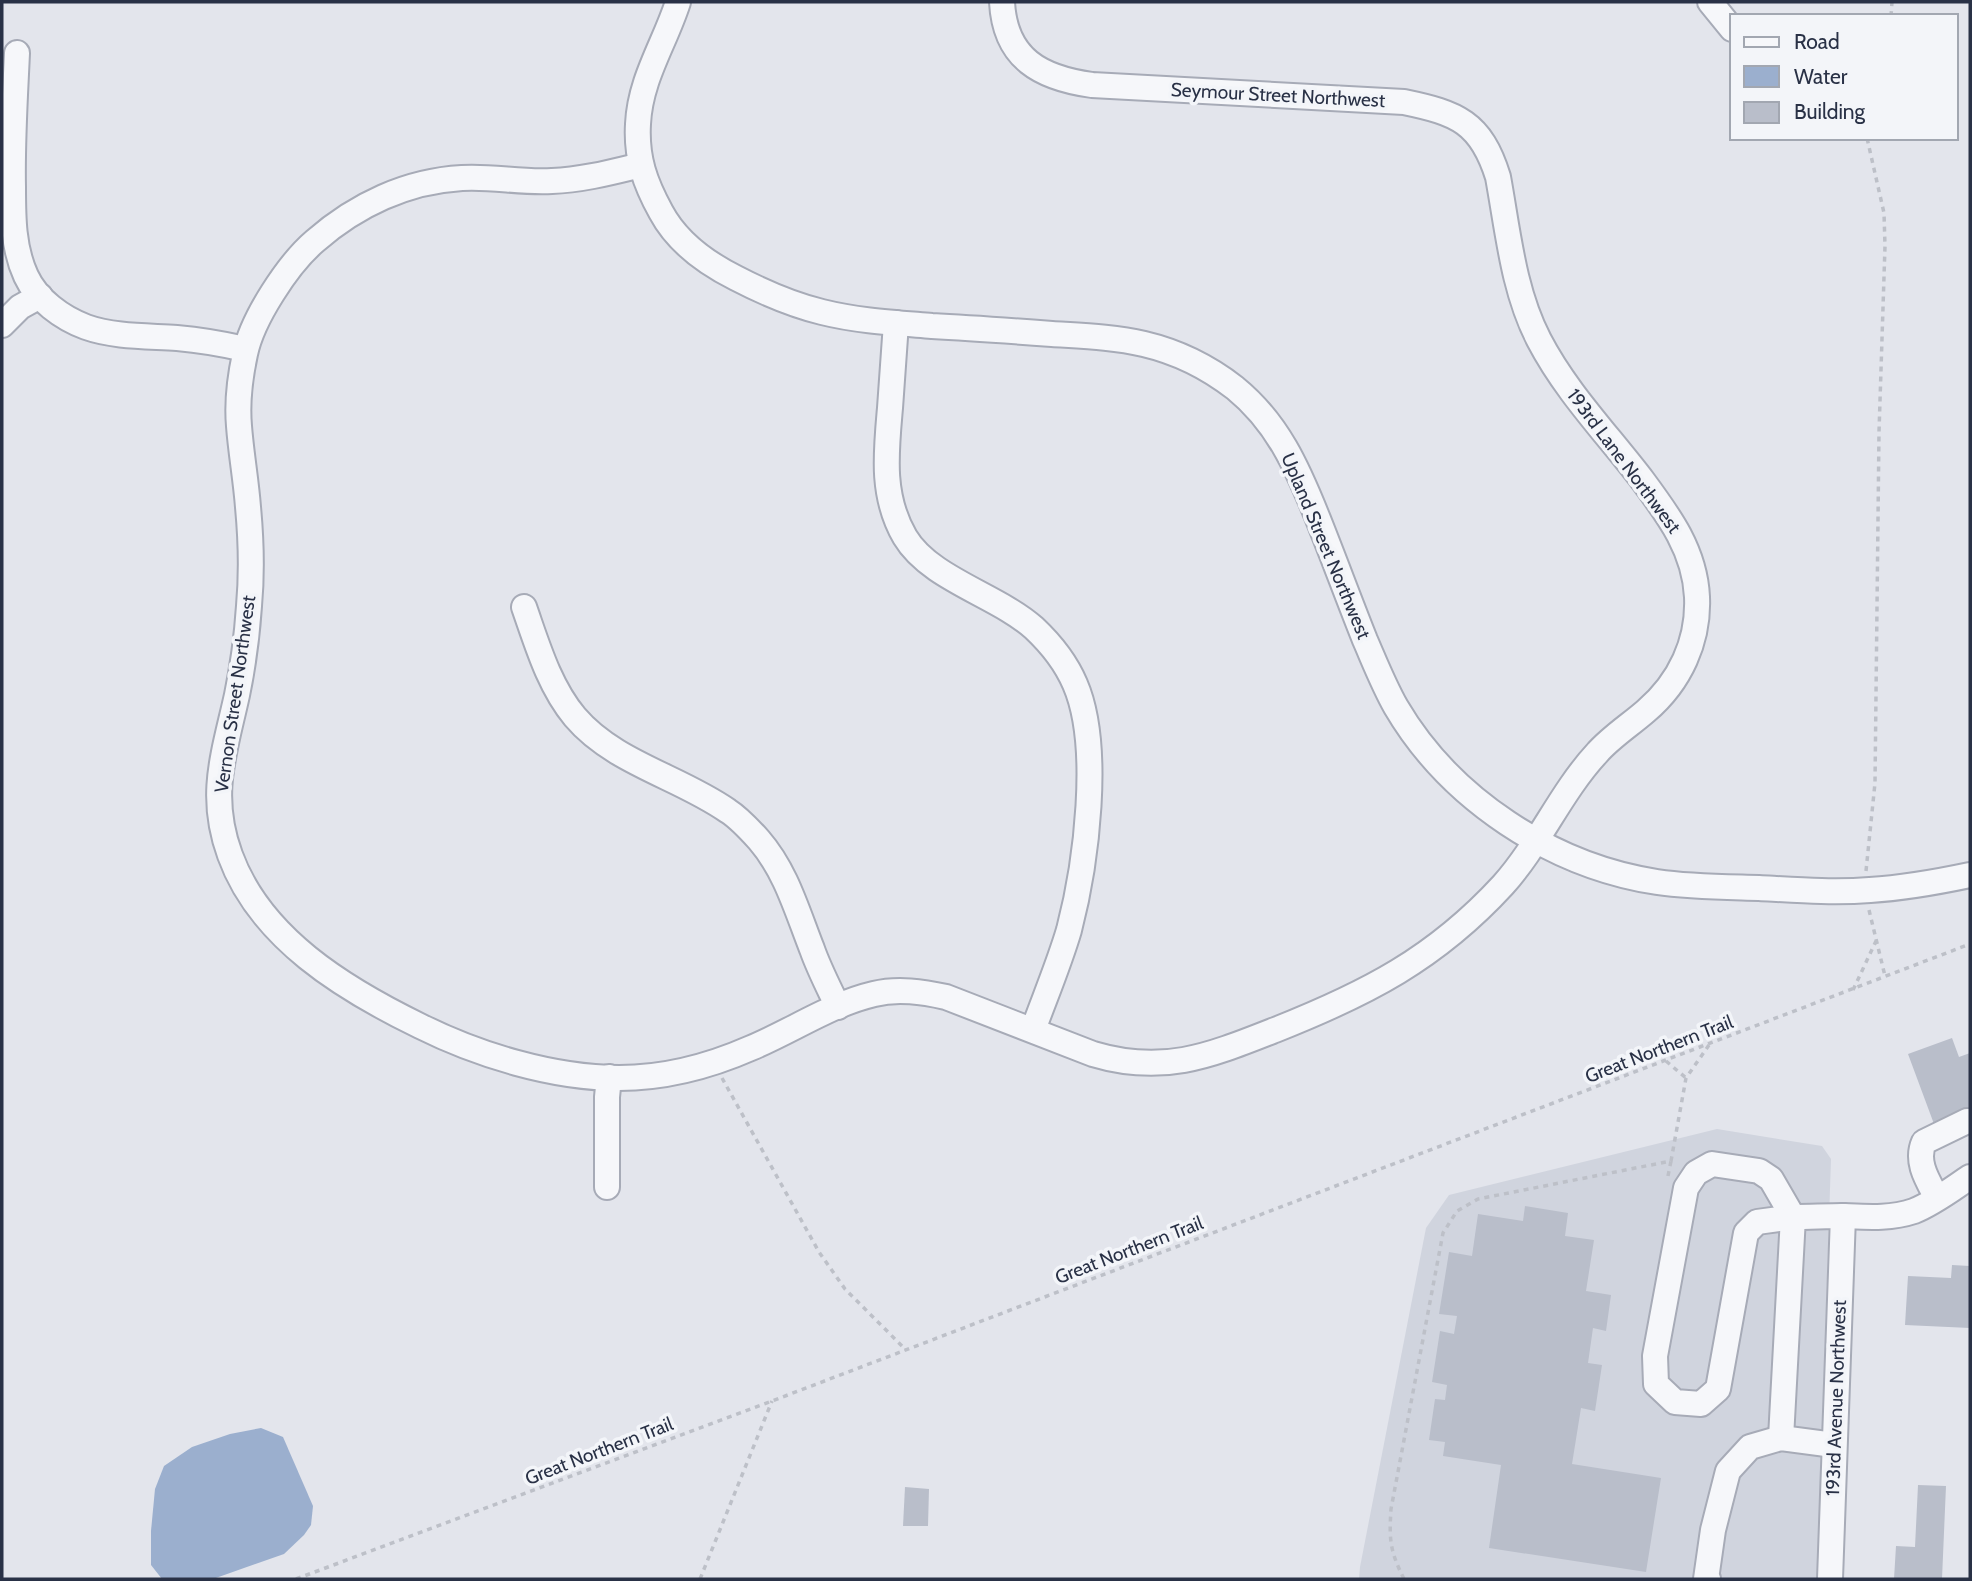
<svg xmlns="http://www.w3.org/2000/svg" width="1972" height="1581" font-family="Cabin,sans-serif">
	<rect width="100%" height="100%" fill="#e3e5ec"/>
	<polygon fill="#d0d4de" points="1717,1129 1822,1146 1831,1159 1817,1579 1359,1579 1360,1567 1426,1228 1449,1195"/>
	<polygon fill="#9bafce" points="261,1428 283,1437 313,1506 311,1525 304,1535 284,1554 213,1579 162,1579 151,1565 151,1531 155,1489 164,1466 192,1447 230,1434"/>
	<g fill="#b9beca">
		<polygon points="1952,1038 1959,1057 1970,1053 1970,1110 1934,1124 1908,1054"/>
		<polygon points="1525,1206 1568,1213 1565,1236 1594,1240 1586,1291 1611,1295 1606,1331 1593,1328 1588,1363 1602,1365 1595,1411 1581,1408 1572,1464 1661,1478 1646,1572 1489,1548 1501,1465 1443,1456 1445,1442 1429,1440 1435,1399 1445,1400 1447,1385 1432,1382 1440,1331 1454,1334 1457,1316 1439,1314 1449,1252 1472,1256 1478,1214 1523,1221"/>
		<polygon points="1952,1265 1970,1266 1970,1328 1905,1325 1908,1276 1951,1278"/>
		<polygon points="1918,1485 1946,1486 1942,1579 1894,1579 1896,1546 1915,1547"/>
		<polygon points="905,1487 929,1489 928,1526 903,1526"/>
	</g>
	<g fill="none" stroke-linecap="round" stroke-linejoin="round">
		<defs>
			<g id="minor">
				<path d="M678 2C665 43 640 79 638 124 636 158 645 183 661 212 677 242 706 263 736 278 763 292 793 305 822 312 858 321 896 323 932 326 972 328 1012 331 1052 334 1083 336 1114 337 1144 344 1178 352 1208 367 1235 388 1278 423 1298 469 1318 519 1334 559 1349 600 1365 640 1375 663 1384 686 1396 707 1450 799 1552 866 1657 882 1690 887 1725 887 1759 888 1795 890 1833 893 1870 890 1903 888 1937 882 1970 875"/>
				<polyline points="1710,2 1732,29"/>
				<path d="M17 53C15 97 12 142 13 187 13 217 13 248 26 276 37 300 62 318 86 327 114 337 147 336 177 338 200 340 223 344 245 349"/>
				<path d="M641 165C612 172 582 180 552 181 522 183 492 176 462 178 407 181 356 205 315 241 288 264 252 319 245 354 240 377 237 403 239 426 241 453 246 480 248 507 251 539 252 573 249 606 247 636 243 666 237 695 224 754 208 795 230 855 260 938 344 989 420 1026 478 1055 553 1078 619 1078 664 1078 710 1066 751 1048 792 1031 831 1004 874 994 898 988 923 992 946 997L1093 1054C1163 1075 1209 1056 1275 1030 1366 994 1435 959 1503 885 1539 845 1560 793 1597 753 1611 737 1630 725 1646 711 1680 682 1699 641 1697 597 1695 551 1669 516 1643 481 1608 435 1566 392 1539 340 1513 290 1508 231 1498 177 1481 122 1457 113 1404 102L1092 85C1041 78 1005 59 1002 2"/>
				<path d="M896 323C894 351 892 380 890 408 886 453 881 496 905 537 930 579 997 595 1034 628 1051 644 1066 663 1075 684 1102 746 1086 865 1069 930 1059 964 1045 997 1033 1030"/>
				<polyline points="2,325 20,307 40,296"/>
				<path d="M524 607C537 644 549 686 575 717 614 763 680 777 728 811 739 818 750 830 759 840 786 871 797 911 812 949 819 969 829 988 838 1007"/>
				<polygon points="1712,1164 1759,1171 1771,1179 1793,1217 1757,1222 1746,1233 1718,1389 1701,1404 1675,1402 1656,1384 1655,1356 1686,1188 1696,1173"/>
				<polyline points="607,1187 607,1097 609,1077"/>
				<path d="M1937 1198C1928 1181 1915 1162 1924 1142L1967 1121H1970"/>
				<path d="M1781 1438 1793 1217C1810 1217 1826 1216 1843 1216 1867 1217 1890 1219 1914 1211 1934 1203 1952 1189 1970 1177"/>
				<polyline points="1708,1579 1706,1579 1713,1530 1728,1471 1750,1447 1781,1438 1834,1445"/>
				<polyline points="1830,1579 1843,1216"/>
			</g>
		</defs>
		<use href="#minor" stroke="#a7abb7" stroke-width="28"/>
		<g stroke="#bdc0c8" stroke-width="3.5" stroke-dasharray="5 5" stroke-linecap="butt">
			<polyline points="1891,16 1892,2"/>
			<polyline points="1866,871 1875,783 1879,432 1885,246 1884,213 1867,138"/>
			<polyline points="1869,910 1885,976"/>
			<polyline points="1853,990 1876,941"/>
			<polyline points="1666,1061 1686,1078"/>
			<polyline points="722,1078 819,1252 845,1289 906,1350"/>
			<polyline points="1668,1176 1671,1161"/>
			<polyline points="296,1579 772,1401 1970,944"/>
			<polyline points="700,1579 772,1401"/>
			<path d="M1404 1579C1390 1551 1389 1540 1391 1509L1443 1233 1457 1211 1478 1199 1671 1161 1686 1078 1709 1045"/>
		</g>
		<use href="#minor" stroke="#f6f7fa" stroke-width="24"/>
	</g>
	<g text-anchor="middle" dominant-baseline="central" stroke-width="7" stroke-linejoin="round" paint-order="stroke">
		<g font-size="19" fill="#293146" stroke="#f3f5f9">
			<text transform="translate(1278 95) rotate(3)">Seymour Street Northwest</text>
			<text transform="translate(1624 461) rotate(53)">193rd Lane Northwest</text>
			<text transform="translate(1326 546) rotate(67)">Upland Street Northwest</text>
			<text transform="translate(235 694) rotate(-82)">Vernon Street Northwest</text>
			<text transform="translate(1659 1049) rotate(-21)">Great Northern Trail</text>
			<text transform="translate(1129 1250) rotate(-21)">Great Northern Trail</text>
			<text transform="translate(1836 1398) rotate(-88)">193rd Avenue Northwest</text>
			<text transform="translate(599 1451) rotate(-21)">Great Northern Trail</text>
		</g>
	</g>
	<rect width="1972" height="1581" fill="none" stroke="#293146" stroke-width="7"/>
	<rect x="1730" y="14" width="228" height="126" fill="#f3f5f9" stroke="#a2a7b1" stroke-width="2"/>
	<rect x="1744" y="37" width="35" height="10" fill="#f6f7fa" stroke="#a2a7b1" stroke-width="2"/>
	<text x="1794" y="49" font-size="21" fill="#293146">Road</text>
	<rect x="1744" y="66" width="35" height="21" fill="#9bafce" stroke="#a2a7b1" stroke-width="2"/>
	<text x="1794" y="84" font-size="21" fill="#293146">Water</text>
	<rect x="1744" y="102" width="35" height="21" fill="#b9beca" stroke="#a2a7b1" stroke-width="2"/>
	<text x="1794" y="119" font-size="21" fill="#293146">Building</text>
</svg>
